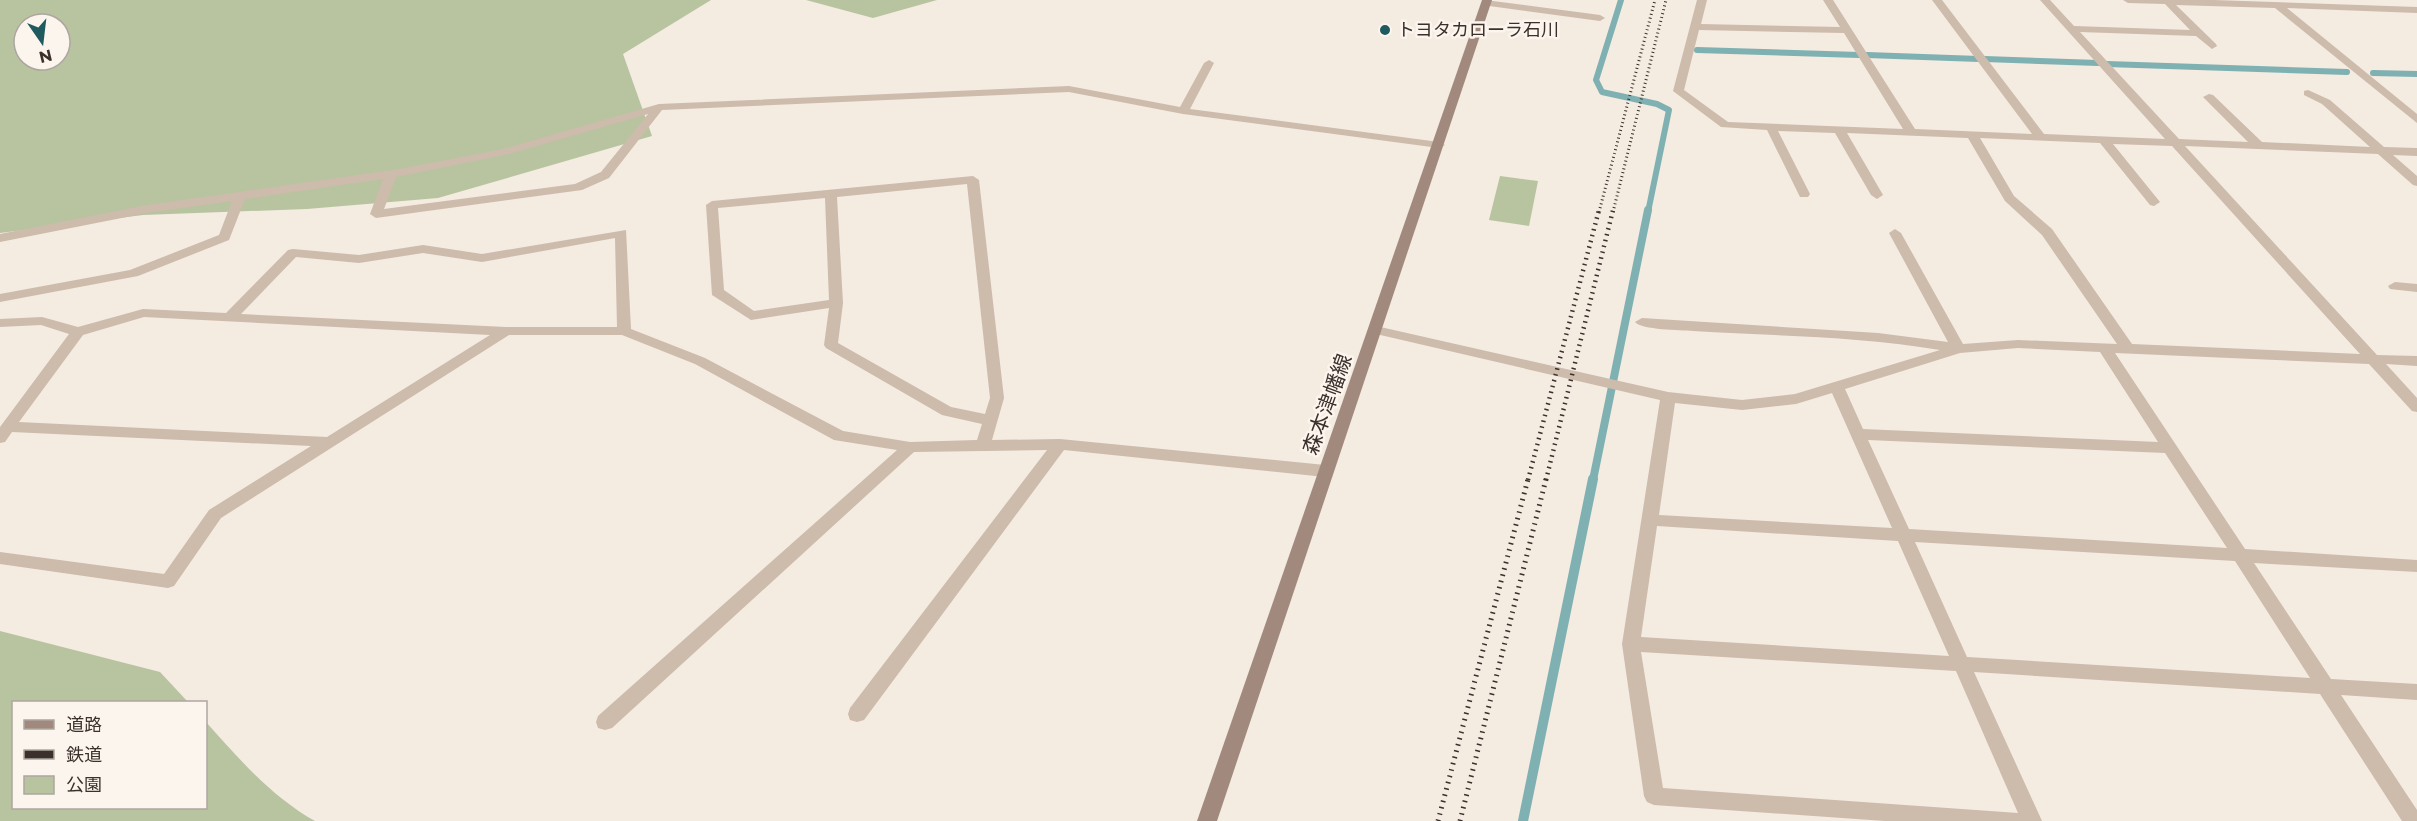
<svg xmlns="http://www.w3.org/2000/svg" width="2417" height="821" font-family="Montserrat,'Noto Sans JP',sans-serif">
	<rect width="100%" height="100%" fill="#f4ebe1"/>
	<g fill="#b8c4a0" fill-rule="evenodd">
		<path d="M0 0H711L623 54 652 136 438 198 307 209 143 215 0 233ZM24 24H60V60H24Z"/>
		<polygon points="806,0 937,0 873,18"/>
		<polygon points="1500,176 1538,181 1529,226 1489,220"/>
		<path d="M0 631 160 672 188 702H14V808H206V722C238 758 272 797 315 821H0Z"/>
	</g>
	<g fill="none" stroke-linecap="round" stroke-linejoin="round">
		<g stroke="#7fb0b2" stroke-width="6">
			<polyline points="1621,0 1596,80 1602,92 1657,104 1669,110 1648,212"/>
			<polyline points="1697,50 1859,55"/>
			<polyline points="1867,55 1979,59"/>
			<polyline points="1985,59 2098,63"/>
			<polyline points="2107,64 2347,72"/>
			<polyline points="2373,73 2417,74"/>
		</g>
		<polyline stroke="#7fb0b2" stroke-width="8" points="1593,480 1648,210"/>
		<polyline stroke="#7fb0b2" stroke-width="10" points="1523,821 1593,479"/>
		<g fill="#cdbbac" fill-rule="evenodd">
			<polygon points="1485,0 1600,15 1605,18 1600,21 1482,5 1482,1"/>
			<path d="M1697 0H1707L1701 24 1840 27 1823 0H1833L1915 129 2032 134 1932 0H1942L2044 134 2165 139 2040 0H2050L2074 26 2190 30 2165 4 2128 3 2123 0H2213L2417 7V13L2287 8 2417 114V123L2275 8 2176 5 2216 44 2217 46 2212 49 2196 36 2080 32 2179 139 2248 142 2203 97 2209 94 2213 95 2262 142 2370 147 2322 104 2304 95V91L2308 90 2330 100 2384 147 2417 148V156L2393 155 2417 176V186L2413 185 2378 154 2185 146 2377 355 2417 356V366L2386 364 2417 398V412L2412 411 2369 364 2115 353 2245 549 2417 560V572L2254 563 2331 679 2417 684V700L2341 695 2417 810V821H2402L2320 694 1974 672 2042 821H1885L1654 805 1647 802 1644 796 1622 644 1660 400 1376 334 1371 333 1369 330 1371 327 1376 326 1668 392 1742 400 1795 394 1940 350C1859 336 1775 336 1693 331 1680 330 1642 330 1635 322L1642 318 1878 333 1948 342 1889 233 1895 229 1901 233 1963 344 2018 340 2117 344 2042 235 2005 201 1968 138 1847 133 1883 195 1877 199 1871 195 1835 133 1778 131 1810 194 1808 197H1800L1767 130 1721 127 1673 91ZM1699 30 1844 33 1903 129 1728 122 1684 90ZM1980 138 2100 143 2150 205 2154 206 2160 202 2113 144 2172 146 2360 354 2132 344 2052 229 2014 196ZM2018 348 2100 352 2158 442 1863 429 1845 389 1960 353ZM1832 393 1892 528 1659 515 1675 403 1742 410 1796 404ZM1868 440 2165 453 2227 548 1909 529ZM1657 526 1898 541 1949 656 1641 637ZM1915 542 2235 561 2310 678 1967 657ZM1641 652 1956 671 2018 813 1663 788Z"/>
			<path d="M1209 60 1214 63 1190 109 1439 142 1445 145 1439 148 1183 114 1069 92 662 110 609 178 582 190 376 218 370 214 383 179 245 199 229 240 138 276 0 302V294L130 270 219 235 232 201 147 213 0 242V234L147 205 399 169 503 149 659 104 1069 86 1180 107 1204 63ZM648 114 601 172 575 184 384 209 396 177 509 154Z"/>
			<path d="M973 176 979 180 1004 398 992 440 1060 439 1325 465 1331 467 1333 471 1331 475 1325 477 1064 450 864 720 857 722 850 720 848 714 850 708 1047 450 914 452 612 728 605 730 598 728 596 722 598 716 897 450 834 440 695 364 622 335H509L221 518 174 586 168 588 0 564V552L164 574 209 510 311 446 12 432 5 442 0 443V427L69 334 41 325 0 327V319L42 317 78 327 143 309 226 313 288 250 293 249 359 255 423 245 482 254 626 230 631 329 705 358 843 431 910 442 977 440 982 424 942 415 826 348 824 345 829 308 751 320 712 295 706 205 712 201ZM967 184 990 398 985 414 951 407 838 343 843 303 837 197ZM825 198 829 300 754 311 724 290 718 208ZM615 238 617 327H506L241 314 296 257 359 263 423 253 482 262ZM144 317 490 335 327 437 19 422 83 335Z"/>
			<polygon points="2395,282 2417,284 2417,292 2390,289 2388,286"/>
		</g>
		<polygon fill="#a18a7d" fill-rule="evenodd" points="1482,0 1492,0 1217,821 1197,821"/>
		<g stroke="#3b302b" stroke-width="3" stroke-dasharray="1 3" stroke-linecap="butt">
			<polyline points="1599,212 1655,0"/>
			<polyline points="1613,212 1666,0"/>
		</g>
		<g stroke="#3b302b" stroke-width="4.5" stroke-dasharray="1.5 4.5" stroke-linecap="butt">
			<polyline points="1528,480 1599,210"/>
			<polyline points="1546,480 1613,210"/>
		</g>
		<g stroke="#3b302b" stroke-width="5" stroke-dasharray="1.5 5" stroke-linecap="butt">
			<polyline points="1438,821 1528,479"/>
			<polyline points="1460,821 1546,479"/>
		</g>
	</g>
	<circle fill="#1f5a5e" stroke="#fbf5ee" stroke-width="2" cx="1385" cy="30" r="6"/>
	<g text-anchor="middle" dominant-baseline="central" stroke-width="5" stroke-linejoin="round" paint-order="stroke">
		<g font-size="18" fill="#3b302b" stroke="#fbf5ee" text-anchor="start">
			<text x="1397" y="30">トヨタカローラ石川</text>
		</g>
		<g font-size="21" fill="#3b302b" stroke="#fbf5ee">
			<text transform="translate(1327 404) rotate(-70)">森本津幡線</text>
		</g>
	</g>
	<rect x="12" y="701" width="195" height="108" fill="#fbf5ee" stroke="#aea6a0" stroke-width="1.5"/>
	<rect x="24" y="720" width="30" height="9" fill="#a18a7d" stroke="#aea6a0" stroke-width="1.5"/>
	<text x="66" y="731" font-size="18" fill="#3b302b">道路</text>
	<rect x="24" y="750" width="30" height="9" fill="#3b302b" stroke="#aea6a0" stroke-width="1.5"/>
	<text x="66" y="761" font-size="18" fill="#3b302b">鉄道</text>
	<rect x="24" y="776" width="30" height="18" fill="#b8c4a0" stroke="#aea6a0" stroke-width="1.5"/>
	<text x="66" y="791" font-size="18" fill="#3b302b">公園</text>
	<g transform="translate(42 42) rotate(166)"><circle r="28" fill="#fbf5ee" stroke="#aea6a0" stroke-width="1.5"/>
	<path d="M0-4.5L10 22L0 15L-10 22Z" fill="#1f5a5e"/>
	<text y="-9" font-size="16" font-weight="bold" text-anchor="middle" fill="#3b302b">N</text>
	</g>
</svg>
